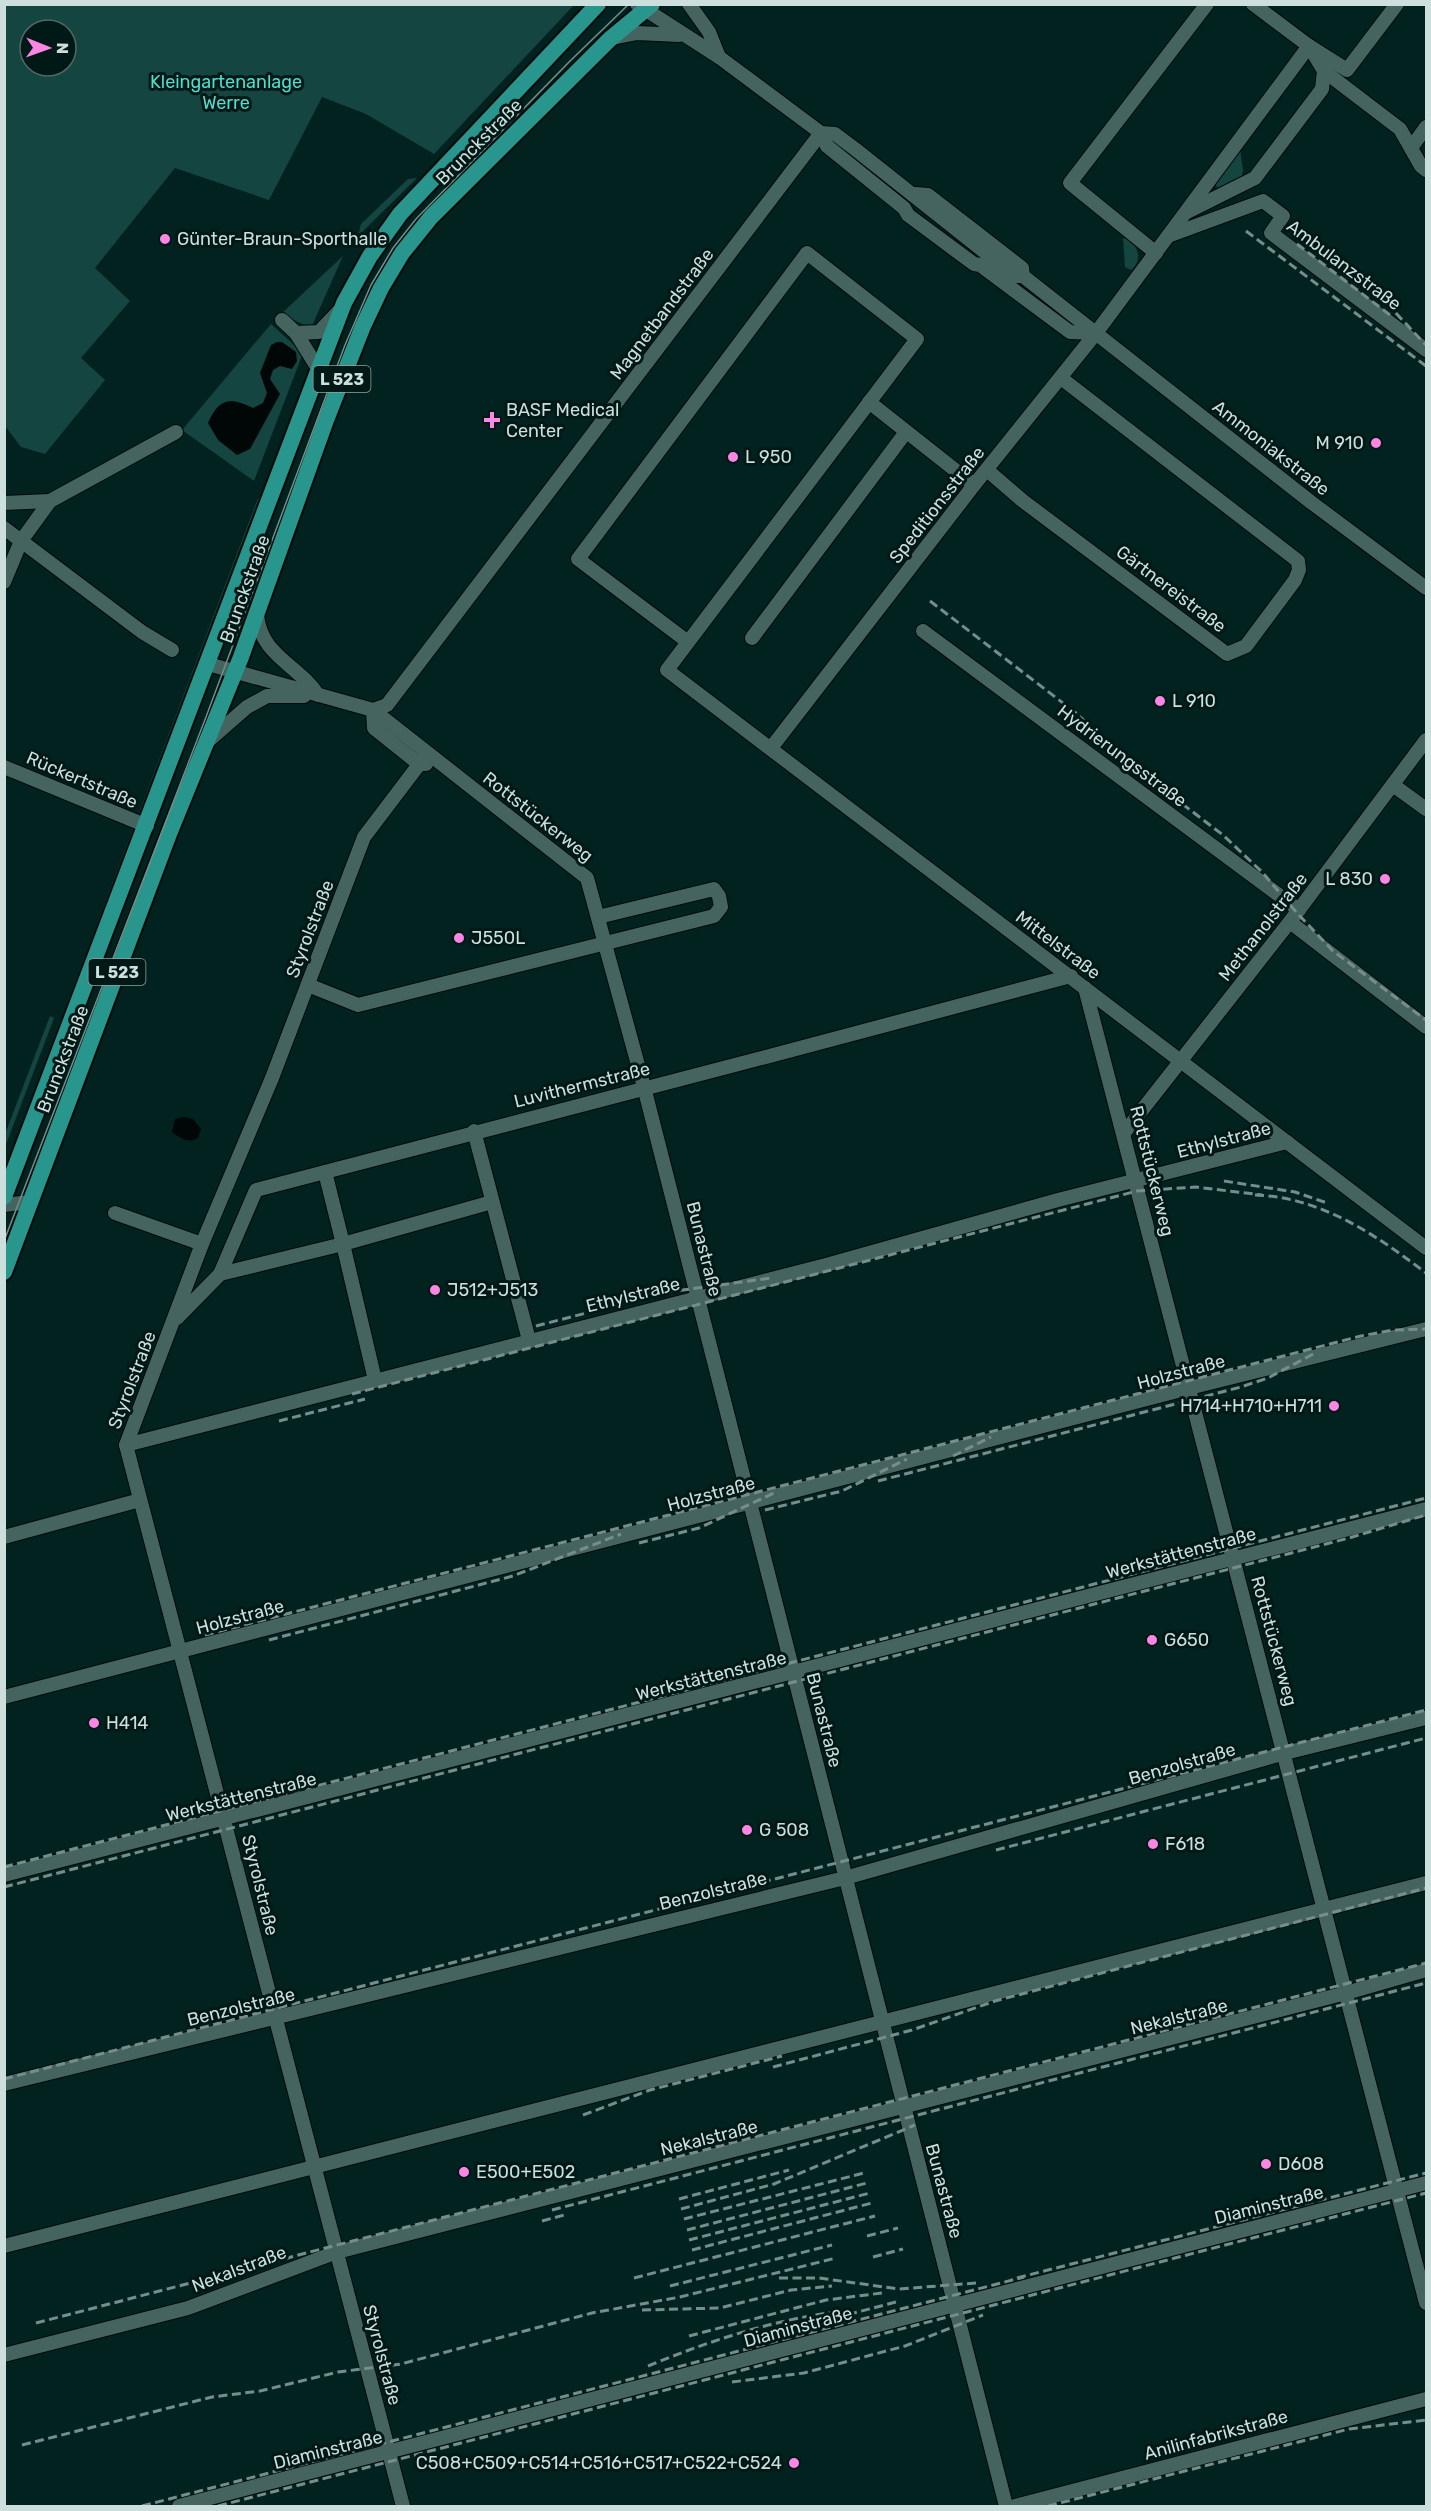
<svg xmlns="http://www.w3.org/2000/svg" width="1431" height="2511" font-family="Rubik,sans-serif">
	<rect width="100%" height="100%" fill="#02221f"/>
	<g fill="#144540" fill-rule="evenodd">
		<path d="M4 5 5 4 574 5 434 154 366 114 322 97 269 200 175 168 95 268 130 301 81 358 105 380 45 454 21 447 5 426ZM30 30H66V66H30Z"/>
		<polygon points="1240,149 1243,170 1241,180 1219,190 1216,186 1216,181"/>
		<polygon points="417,178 358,236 361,224 408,179"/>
		<path d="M1123 238C1138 243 1144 259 1131 270L1125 267Z"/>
		<polygon points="343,256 311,328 281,314"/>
		<polygon points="271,324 303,353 254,481 182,430"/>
		<polygon points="258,498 264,502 5,1181 5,1167"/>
		<polygon points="50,1016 54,1018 5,1147 5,1134"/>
	</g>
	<g fill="#010706">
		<path d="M277 342H282L296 352 297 361 292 369 280 366 273 370 270 379 280 394 250 449 237 455 218 440 208 423C219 398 230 397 253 408L263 403 267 393 260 373 271 345Z"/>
		<path d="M184 1117 193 1119 201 1129 198 1138C188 1144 180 1138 172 1132L175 1119Z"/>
	</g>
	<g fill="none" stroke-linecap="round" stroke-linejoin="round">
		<defs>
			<g id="minor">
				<polyline points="637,4 719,57 821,133 827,146 904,208 908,215 974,264 980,265 1070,332 1096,333"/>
				<polyline points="689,4 709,32 719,57"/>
				<polyline points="612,38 637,33 679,35"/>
				<polyline points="1309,46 1324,71 1400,129 1421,166 1426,170"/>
				<polyline points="1309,46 1347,70 1397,4"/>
				<polyline points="821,133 835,134 855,149 1015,276 1023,276 1312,503 1426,588"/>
				<polyline points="1411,148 1426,127"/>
				<polyline points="915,194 928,195 1022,268 1023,276"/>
				<polyline points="1187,212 1255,178 1322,89 1324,71"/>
				<polyline points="1168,236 1263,201 1283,216 1271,233 1426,350"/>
				<polyline points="1156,253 1070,183 1207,4"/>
				<polyline points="282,320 296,333 319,370"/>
				<polyline points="296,333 319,332 338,312"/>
				<polyline points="869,402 974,485"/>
				<polyline points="987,470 1023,501 1227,654 1246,646 1295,580 1299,570 1298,561 1061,378"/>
				<polyline points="4,503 50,501"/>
				<polyline points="4,528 142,632 172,650"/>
				<polyline points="4,582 21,541 50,501 176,432"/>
				<path d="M257 614C260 656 299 665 318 695"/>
				<polyline points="923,631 1299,910"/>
				<polyline points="752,638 906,432"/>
				<polyline points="688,642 578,559 807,253 917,339 667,670 1426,1248"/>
				<polyline points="208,664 373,710 587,878 644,1087 1006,2506"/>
				<polyline points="373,710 387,705 821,133"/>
				<polyline points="373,710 374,728 419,764 426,764"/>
				<polyline points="207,742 247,707 267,696 304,696"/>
				<polyline points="771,748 974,485 1096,333 1309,46 1253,4"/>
				<polyline points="4,767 147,826"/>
				<polyline points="1393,785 1426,809"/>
				<polyline points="1290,922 1426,1027"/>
				<polyline points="308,985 358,1005 714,916 721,907 719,896 714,889 598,917"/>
				<polyline points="1085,988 1426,2303"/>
				<polyline points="474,1131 529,1340"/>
				<polyline points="1124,1133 1292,919 1426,740"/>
				<polyline points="325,1172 343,1244 492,1202"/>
				<polyline points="4,1205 30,1202"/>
				<polyline points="115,1213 202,1244 272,1078 364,837 427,754"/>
				<polyline points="202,1244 126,1445 403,2506"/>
				<polyline points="220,1274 343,1244 375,1380"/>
				<path d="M177 1318 220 1274 256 1190C527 1119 800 1049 1071 976"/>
				<polyline points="126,1445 826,1265 1058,1200 1287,1142"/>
				<polyline points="4,1537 140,1500"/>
				<polyline points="4,1697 1189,1388 1426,1329"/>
				<polyline points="4,1875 1426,1509"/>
				<polyline points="4,2084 845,1878 1285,1753 1426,1718"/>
				<polyline points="4,2246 1426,1883"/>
				<polyline points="4,2355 188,2308 337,2252 1346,1993 1426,1970"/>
				<polyline points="179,2506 1426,2183"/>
				<polyline points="1015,2506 1426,2399"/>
			</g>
			<g id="major">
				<polyline points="4,1197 344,303 370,256 400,214 598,4"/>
				<polyline points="4,1272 169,834 241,657 326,420 363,326 381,288 402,253 431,217 610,39 652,4"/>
			</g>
		</defs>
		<use href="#minor" stroke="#000a08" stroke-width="16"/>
		<use href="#major" stroke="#000a08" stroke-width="20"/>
		<use href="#minor" stroke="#456460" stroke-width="14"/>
		<use href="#major" stroke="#28968c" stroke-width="16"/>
		<polyline stroke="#768e8b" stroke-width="1.5" points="4,1241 206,717 345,345 371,285 393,248 416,219 570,61 629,4"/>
		<g stroke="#768e8b" stroke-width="3" stroke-dasharray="9 4.5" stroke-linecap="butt">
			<polyline points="1246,231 1426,366"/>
			<polyline points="1305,233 1358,273 1426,345"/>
			<polyline points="1297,244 1390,315"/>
			<polyline points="930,601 1076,713 1126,761 1223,835 1262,872 1297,913 1333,951 1426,1020"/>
			<polyline points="1224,1181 1295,1192 1327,1203"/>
			<path d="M1255 1195C1321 1197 1376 1235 1426 1273"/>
			<polyline points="536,1326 668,1292 771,1278"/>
			<polyline points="352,1394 1137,1191 1196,1187 1262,1195"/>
			<polyline points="279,1421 365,1399"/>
			<polyline points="953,1456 991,1437"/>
			<polyline points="878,1481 1241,1387 1268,1378 1315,1353"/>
			<polyline points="765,1510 842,1491 907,1459"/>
			<polyline points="639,1543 699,1528 776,1492"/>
			<polyline points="205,1635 1361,1336 1393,1330 1426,1329"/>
			<polyline points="269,1640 513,1576 621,1534"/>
			<polyline points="996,1850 1426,1738"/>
			<polyline points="4,1867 1426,1498"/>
			<polyline points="4,1887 1349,1538 1426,1515"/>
			<polyline points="773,2067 912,2030 995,2001 1426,1888"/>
			<polyline points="4,2079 1426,1710"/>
			<polyline points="583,2115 650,2090 782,2056"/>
			<polyline points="679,2199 789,2170"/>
			<polyline points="681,2209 774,2184 915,2125"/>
			<polyline points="552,2210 1426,1983"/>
			<polyline points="684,2219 864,2173"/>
			<polyline points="542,2221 568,2214"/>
			<polyline points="687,2230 867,2183"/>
			<polyline points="867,2236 898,2228"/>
			<polyline points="689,2240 870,2193"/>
			<polyline points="692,2250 872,2203"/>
			<polyline points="873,2257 903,2249"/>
			<polyline points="634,2278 875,2216"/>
			<polyline points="779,2278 819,2278 899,2289 976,2283"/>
			<polyline points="1017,2278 1426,2173"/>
			<polyline points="670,2286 832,2245"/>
			<polyline points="642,2310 720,2308 791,2290 832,2286"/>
			<polyline points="835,2318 896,2302"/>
			<polyline points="36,2323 1426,1963"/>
			<polyline points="689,2336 826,2300 882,2293"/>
			<path d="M648 2366C712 2340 775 2319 843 2311"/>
			<polyline points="732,2382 804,2373 905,2346 983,2315"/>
			<polyline points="22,2445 212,2397 260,2391 338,2372 401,2364 592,2313 680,2297 836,2258"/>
			<polyline points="142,2506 1024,2277"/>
			<polyline points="218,2506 1426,2193"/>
			<polyline points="1048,2506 1349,2429 1426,2420"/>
		</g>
	</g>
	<g fill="#fc86e3" stroke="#001916" stroke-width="2">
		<circle cx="165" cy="239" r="6"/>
		<path d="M489 411h6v6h6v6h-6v6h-6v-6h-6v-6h6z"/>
		<circle cx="1376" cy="443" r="6"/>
		<circle cx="733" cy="457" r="6"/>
		<circle cx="1160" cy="701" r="6"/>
		<circle cx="1385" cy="879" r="6"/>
		<circle cx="459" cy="938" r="6"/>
		<circle cx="435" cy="1290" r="6"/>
		<circle cx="1334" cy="1406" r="6"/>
		<circle cx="1152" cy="1640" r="6"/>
		<circle cx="94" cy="1723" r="6"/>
		<circle cx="747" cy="1830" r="6"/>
		<circle cx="1153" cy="1844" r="6"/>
		<circle cx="1266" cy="2164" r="6"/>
		<circle cx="464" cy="2172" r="6"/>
		<circle cx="794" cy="2463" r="6"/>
	</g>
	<g text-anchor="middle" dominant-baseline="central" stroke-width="6" stroke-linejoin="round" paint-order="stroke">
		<g fill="#001916" stroke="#90a4a1" stroke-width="1.5">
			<rect x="313.5" y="366" width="57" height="26" rx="4.5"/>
			<rect x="88.5" y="959" width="57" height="26" rx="4.5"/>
		</g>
		<g font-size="16" font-weight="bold" fill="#cddfdc">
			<text x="342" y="379">L 523</text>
			<text x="117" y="972">L 523</text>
		</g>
		<g font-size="18" fill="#50dcce" stroke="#001916">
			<text x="226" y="82">Kleingartenanlage<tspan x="226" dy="21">Werre</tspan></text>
		</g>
		<g font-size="18" fill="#cddfdc" stroke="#001916">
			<text transform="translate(479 142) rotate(-45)">Brunckstraße</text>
			<text transform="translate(1344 265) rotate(37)">Ambulanzstraße</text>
			<text transform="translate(662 314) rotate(-53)">Magnetbandstraße</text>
			<text transform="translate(1271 448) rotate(38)">Ammoniakstraße</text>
			<text transform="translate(937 505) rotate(-52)">Speditionsstraße</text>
			<text transform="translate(245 589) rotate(-70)">Brunckstraße</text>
			<text transform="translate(1171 589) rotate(37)">Gärtnereistraße</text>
			<text transform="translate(1122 756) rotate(37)">Hydrierungsstraße</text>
			<text transform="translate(82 780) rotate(23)">Rückertstraße</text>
			<text transform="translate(538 817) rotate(38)">Rottstückerweg</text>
			<text transform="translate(1263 927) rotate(-52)">Methanolstraße</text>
			<text transform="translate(310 929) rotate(-69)">Styrolstraße</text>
			<text transform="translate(1058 945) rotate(37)">Mittelstraße</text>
			<text transform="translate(63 1059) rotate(-69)">Brunckstraße</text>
			<text transform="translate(582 1085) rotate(-14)">Luvithermstraße</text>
			<text transform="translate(1224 1140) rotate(-15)">Ethylstraße</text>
			<text transform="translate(1152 1171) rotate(76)">Rottstückerweg</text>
			<text transform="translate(704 1249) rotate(76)">Bunastraße</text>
			<text transform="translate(633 1295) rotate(-14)">Ethylstraße</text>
			<text transform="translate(1181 1372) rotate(-15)">Holzstraße</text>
			<text transform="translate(132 1380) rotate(-69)">Styrolstraße</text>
			<text transform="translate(711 1494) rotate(-15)">Holzstraße</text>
			<text transform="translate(1181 1553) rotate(-15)">Werkstättenstraße</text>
			<text transform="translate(240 1617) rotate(-15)">Holzstraße</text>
			<text transform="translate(1274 1641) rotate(75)">Rottstückerweg</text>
			<text transform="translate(711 1676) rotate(-14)">Werkstättenstraße</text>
			<text transform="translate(824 1720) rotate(76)">Bunastraße</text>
			<text transform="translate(1182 1764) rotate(-16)">Benzolstraße</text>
			<text transform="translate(241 1797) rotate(-14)">Werkstättenstraße</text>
			<text transform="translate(260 1885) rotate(76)">Styrolstraße</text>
			<text transform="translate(713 1891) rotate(-14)">Benzolstraße</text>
			<text transform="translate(241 2007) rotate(-14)">Benzolstraße</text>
			<text transform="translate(1179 2017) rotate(-14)">Nekalstraße</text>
			<text transform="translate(709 2138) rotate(-14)">Nekalstraße</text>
			<text transform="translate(944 2191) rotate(75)">Bunastraße</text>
			<text transform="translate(1269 2205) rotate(-14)">Diaminstraße</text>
			<text transform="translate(239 2269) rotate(-21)">Nekalstraße</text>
			<text transform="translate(798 2327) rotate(-15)">Diaminstraße</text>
			<text transform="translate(382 2355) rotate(75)">Styrolstraße</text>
			<text transform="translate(1216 2435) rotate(-15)">Anilinfabrikstraße</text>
			<text transform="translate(328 2450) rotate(-14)">Diaminstraße</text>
		</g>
		<g font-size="18" fill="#cddfdc" stroke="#001916" text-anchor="start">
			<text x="177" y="239">Günter-Braun-Sporthalle</text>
			<text x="506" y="410">BASF Medical<tspan x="506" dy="21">Center</tspan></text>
			<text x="1364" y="443" text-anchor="end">M 910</text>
			<text x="745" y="457">L 950</text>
			<text x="1172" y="701">L 910</text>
			<text x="1373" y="879" text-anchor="end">L 830</text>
			<text x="471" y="938">J550L</text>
			<text x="447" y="1290">J512+J513</text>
			<text x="1322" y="1406" text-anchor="end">H714+H710+H711</text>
			<text x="1164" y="1640">G650</text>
			<text x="106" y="1723">H414</text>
			<text x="759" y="1830">G 508</text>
			<text x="1165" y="1844">F618</text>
			<text x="1278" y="2164">D608</text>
			<text x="476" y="2172">E500+E502</text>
			<text x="782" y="2463" text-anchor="end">C508+C509+C514+C516+C517+C522+C524</text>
		</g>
	</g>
	<rect width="1431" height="2511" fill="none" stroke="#cddfdc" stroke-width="12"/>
	<g transform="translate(48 48) rotate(91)"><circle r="28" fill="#001916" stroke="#526865" stroke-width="1.5"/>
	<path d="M0-4.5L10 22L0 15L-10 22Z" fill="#fc86e3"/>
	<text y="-9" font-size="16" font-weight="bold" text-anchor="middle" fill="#cddfdc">N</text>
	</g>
</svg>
